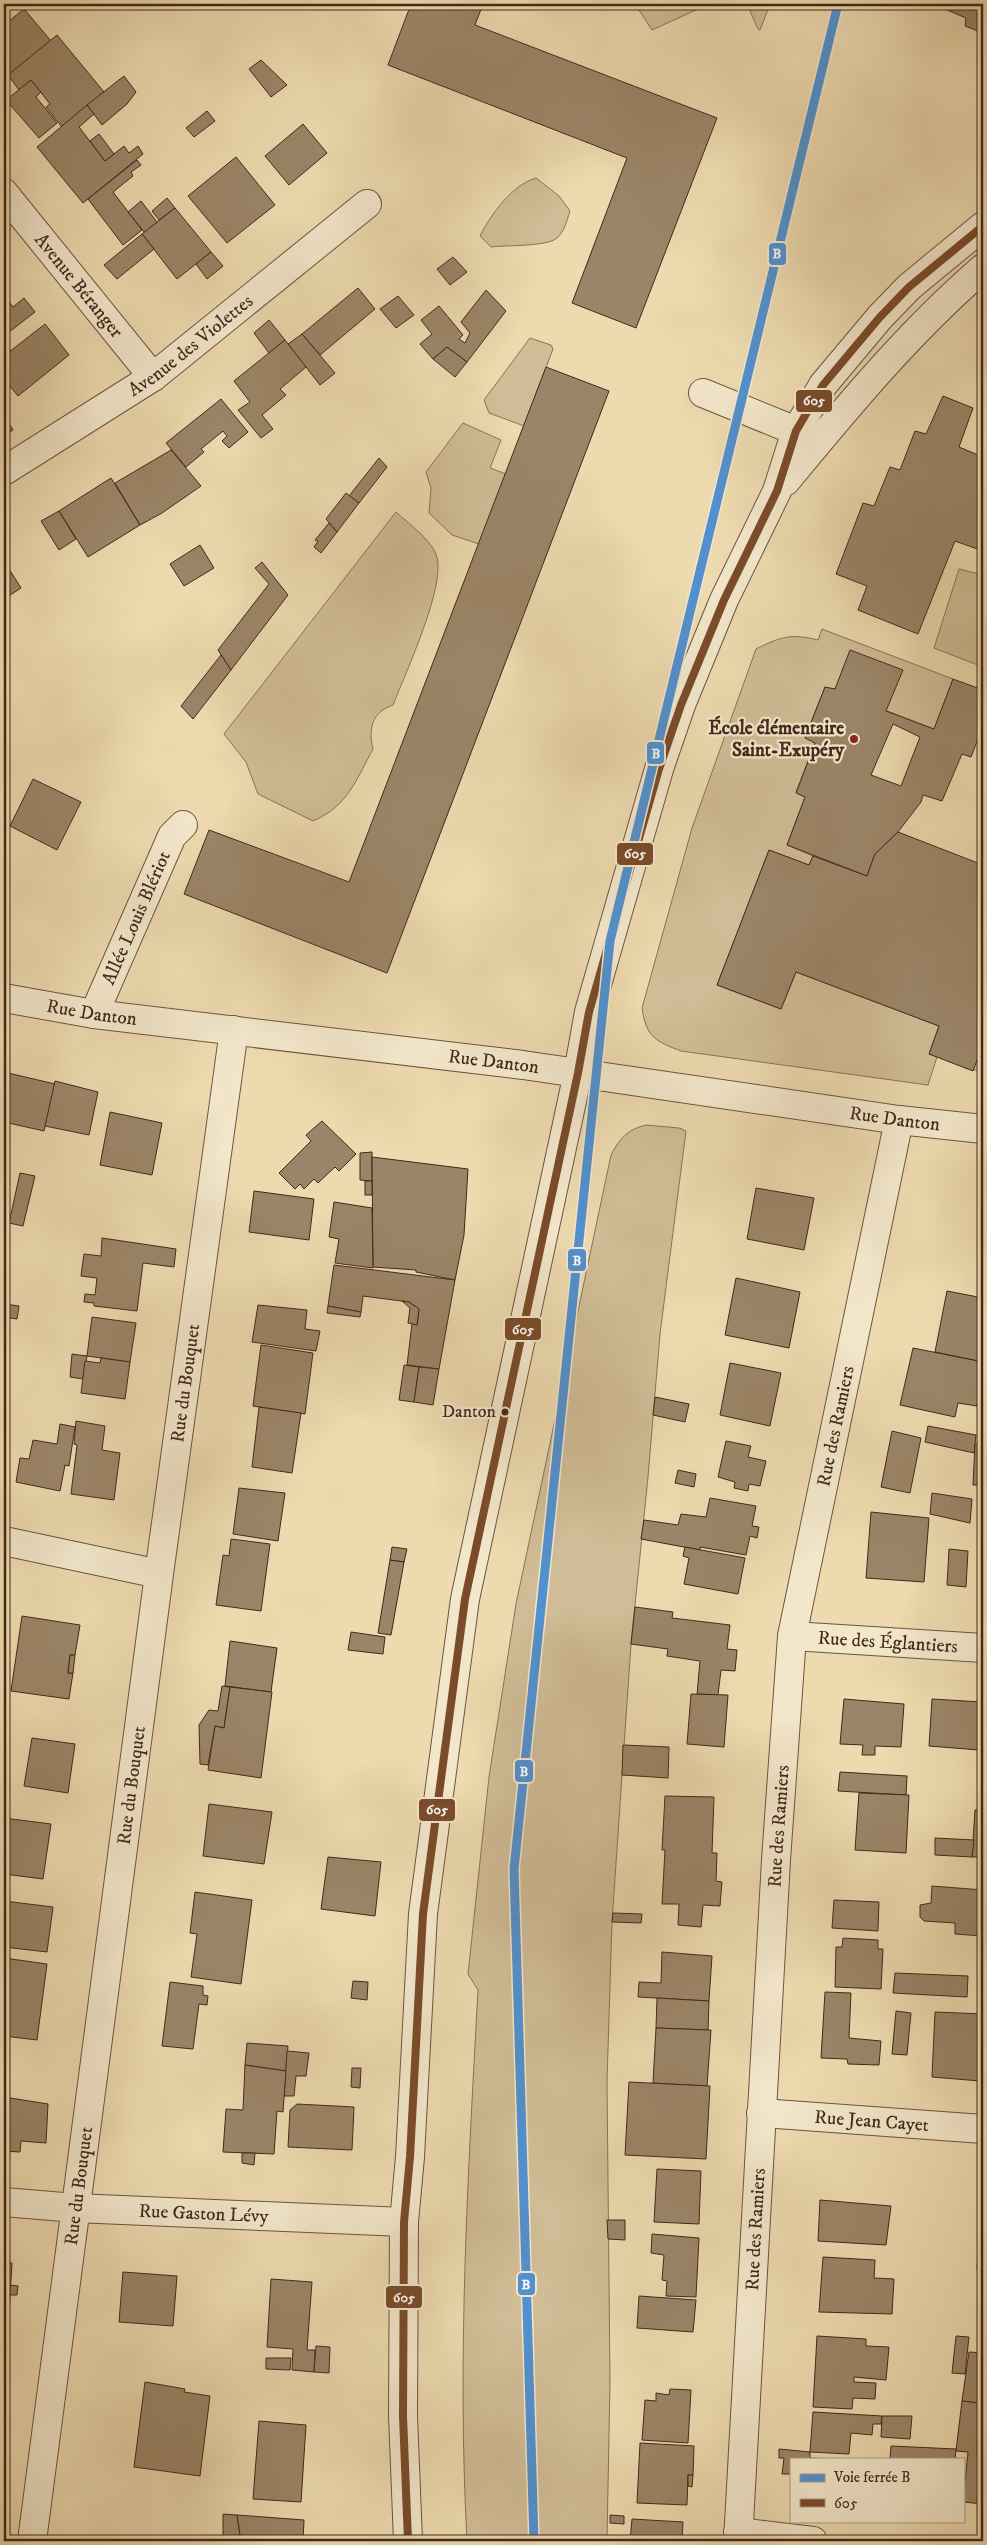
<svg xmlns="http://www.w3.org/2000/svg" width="987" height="2545" font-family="'IM FELL DW Pica',serif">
	<rect width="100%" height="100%" fill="#eddaaf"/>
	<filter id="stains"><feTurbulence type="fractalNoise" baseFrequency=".004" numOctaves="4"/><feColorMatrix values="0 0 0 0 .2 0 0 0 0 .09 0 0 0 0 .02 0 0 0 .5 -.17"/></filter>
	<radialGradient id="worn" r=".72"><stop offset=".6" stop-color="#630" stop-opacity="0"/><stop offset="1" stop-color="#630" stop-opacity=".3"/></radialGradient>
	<g fill="#d0bc96" stroke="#897259">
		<polygon points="635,4 709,4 652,30"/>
		<polygon points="747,4 770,4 760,30 758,29"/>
		<path d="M536 178 559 196 570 211C567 220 565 230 558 237 550 247 506 245 491 247L480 236C491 214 512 185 536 178Z"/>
		<polygon points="530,338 551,345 553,349 524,426 489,413 484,400"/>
		<polygon points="463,423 501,440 490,468 506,474 479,544 452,535 429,513 431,488 426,472"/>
		<path d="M396 512C409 524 429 538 436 554 448 582 405 674 393 705 372 712 368 729 373 749 356 780 348 806 313 821L258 794 246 762 224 734Z"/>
		<polygon points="959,569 983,575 983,667 934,648"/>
		<path d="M822 629 953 679 934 729 825 687 805 737 815 743 796 792 805 797 787 845 813 856 809 865 769 850 717 985 781 1009 796 972 939 1026 929 1054 937 1057 928 1085 681 1051C655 1041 646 1037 642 1008L692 828 756 649C780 637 791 633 818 640Z"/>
		<polygon points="983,1044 983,1074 973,1069"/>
		<path d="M646 1125 679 1128 686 1131 660 1334 648 1477 631 1644 612 1922 607 2081 610 2381 607 2541H467C457 2356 468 2175 478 1990L468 1974 489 1777 516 1604 611 1155C619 1139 628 1129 646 1125Z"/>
	</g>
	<g fill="#9b8568" stroke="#42281c" fill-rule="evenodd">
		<polygon points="411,4 483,4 475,25 717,118 636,328 572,303 627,158 388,65"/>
		<polygon points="949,4 983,4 983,33 965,26 966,18 947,10"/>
		<polygon points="24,9 51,41 4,79 4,25"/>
		<polygon points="57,35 104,92 62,127 46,107 50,104 31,80 19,90 8,75"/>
		<polygon points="261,60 287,85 271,97 249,69"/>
		<polygon points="124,76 136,92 127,104 102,125 87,105"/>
		<polygon points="31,80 41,92 36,97 57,123 39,138 6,100"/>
		<polygon points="87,105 94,114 79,127 105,161 124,146 129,153 138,146 143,154 83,203 37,147"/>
		<polygon points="207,111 215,121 194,137 186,128"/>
		<polygon points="303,124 327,153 289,185 265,156"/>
		<polygon points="99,134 114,154 105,161 90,141"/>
		<polygon points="236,157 275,205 227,243 188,196"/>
		<polygon points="137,160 141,165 131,172 133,176 113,192 142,230 123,245 88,199"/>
		<polygon points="167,198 175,208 159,220 152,211"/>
		<polygon points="141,201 157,222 145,233 128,212"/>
		<polygon points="175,208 211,252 177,279 142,234"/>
		<polygon points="142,234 154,249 117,279 104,265"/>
		<polygon points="211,252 223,266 207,279 196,264"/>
		<polygon points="453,257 467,272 450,285 437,269"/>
		<polygon points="358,288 375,309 320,355 302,334"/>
		<polygon points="486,290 506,311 467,362 447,347 433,359 420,344 432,334 421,320 439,306 463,335 459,339 465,343 470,333 461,322"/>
		<polygon points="4,295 13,307 24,298 35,312 4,336"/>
		<polygon points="398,296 414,315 396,328 380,309"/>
		<polygon points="269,320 285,340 269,353 254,333"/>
		<polygon points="45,324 69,355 18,396 4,379 4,356"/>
		<polygon points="302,334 335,373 320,385 288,344"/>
		<polygon points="285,340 306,367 280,389 286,395 262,415 273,429 261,438 238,410 250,402 234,381"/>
		<polygon points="447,347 467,362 455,377 433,359"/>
		<polygon points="546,367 609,391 387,973 184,894 209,830 349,882"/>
		<polygon points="943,396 973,408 959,447 983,457 983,551 955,541 918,634 858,610 867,586 836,574 863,503 874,506 890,467 900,470 915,431 926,434"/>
		<polygon points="221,399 248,432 229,448 222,441 227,436 223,431 201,449 204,452 186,467 166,443"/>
		<polygon points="4,415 13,430 4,435"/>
		<polygon points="171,450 201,486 162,513 140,525 115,483"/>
		<polygon points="379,458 387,467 359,503 349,496"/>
		<polygon points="111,478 140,525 88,557 59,511"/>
		<polygon points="346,493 359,503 337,532 326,519"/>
		<polygon points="59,511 76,539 59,550 41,521"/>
		<polygon points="329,523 337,532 321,553 314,547 318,541 315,540"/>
		<polygon points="200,545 214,568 184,586 170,564"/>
		<polygon points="4,561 21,588 4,599"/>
		<polygon points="262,562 288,595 231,670 218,650 269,584 255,568"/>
		<path d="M850 650 903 670 886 711 934 729 953 679 983 690V726L971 757 962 754 942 801 923 795 921 802 898 832 875 854 867 876 787 845 805 797 796 793 815 743 805 738 825 687 835 689ZM893 724 920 737 901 786 871 775Z"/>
		<polygon points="221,655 231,670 193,719 181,706"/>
		<polygon points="33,779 81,802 57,850 10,826"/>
		<polygon points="898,832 983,865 983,1044 973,1071 929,1054 939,1026 796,972 781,1009 717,985 769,850 809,865 813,856 867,876 875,854"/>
		<polygon points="4,1072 55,1084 44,1131 4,1122"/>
		<polygon points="55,1081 98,1092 89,1135 45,1126"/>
		<polygon points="110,1112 162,1123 152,1175 100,1165"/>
		<polygon points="322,1121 356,1154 339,1171 335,1167 318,1183 314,1179 304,1189 300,1184 295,1189 279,1173 311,1141 306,1135"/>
		<polygon points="372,1152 372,1181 360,1180 360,1153"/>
		<polygon points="372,1157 468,1169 464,1235 455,1280 416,1272 416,1270 373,1267"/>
		<polygon points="20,1173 35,1176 23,1226 9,1223"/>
		<rect x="365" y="1181" width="7" height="14"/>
		<polygon points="756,1188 814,1198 804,1250 747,1239"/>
		<polygon points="254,1191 314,1199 309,1240 249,1232"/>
		<polygon points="334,1202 372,1208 373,1268 335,1263 339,1239 329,1237"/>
		<polygon points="102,1238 176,1249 174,1267 143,1263 137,1311 94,1306 94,1303 84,1302 85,1294 95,1295 97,1278 81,1276 84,1254 101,1256"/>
		<polygon points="334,1265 455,1280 439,1369 407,1365 412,1324 417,1325 419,1309 409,1302 363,1296 361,1312 328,1306"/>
		<polygon points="736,1278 800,1292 789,1348 725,1335"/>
		<polygon points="947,1291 983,1298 983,1362 935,1352"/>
		<polygon points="402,1301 409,1302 419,1309 417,1325 408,1323 410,1308"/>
		<polygon points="4,1304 19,1306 17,1319 4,1317"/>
		<polygon points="258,1305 307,1310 305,1329 320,1331 316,1351 252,1342"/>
		<polygon points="328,1306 361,1312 360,1317 327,1313"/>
		<polygon points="92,1317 136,1323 130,1362 87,1356"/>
		<polygon points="261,1345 313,1353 305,1414 253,1406"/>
		<polygon points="913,1348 983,1362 983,1378 977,1406 958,1403 955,1417 900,1405"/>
		<polygon points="72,1354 87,1356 83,1379 70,1377"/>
		<polygon points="101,1358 130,1362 125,1399 81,1393 85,1361 100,1363"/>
		<polygon points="730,1363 781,1373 770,1426 720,1415"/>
		<polygon points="404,1365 419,1367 414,1402 399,1400"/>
		<polygon points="419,1367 439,1369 433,1405 414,1402"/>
		<polygon points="655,1397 689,1404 685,1422 653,1415"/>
		<polygon points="259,1407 301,1413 292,1473 252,1467"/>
		<polygon points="76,1421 105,1426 102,1450 120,1453 114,1500 71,1494 77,1445 74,1444"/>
		<polygon points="60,1424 75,1427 69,1466 65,1465 60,1491 16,1482 20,1458 29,1459 33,1440 57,1444"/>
		<polygon points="928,1426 976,1435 974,1453 925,1442"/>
		<polygon points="892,1431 921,1438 910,1493 881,1487"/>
		<polygon points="726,1441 751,1446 748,1457 766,1461 760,1486 749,1484 748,1491 734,1488 735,1482 718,1477"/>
		<polygon points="975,1444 983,1444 983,1485 973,1485"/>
		<polygon points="678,1470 696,1474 694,1487 675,1483"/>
		<polygon points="239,1488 285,1493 278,1541 233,1534"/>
		<polygon points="932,1493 972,1499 970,1523 930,1514"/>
		<polygon points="710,1498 756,1506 752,1526 759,1527 757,1538 750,1536 746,1555 700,1547 700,1550 641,1539 644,1520 678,1525 681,1514 706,1517"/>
		<polygon points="871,1512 929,1518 924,1582 866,1578"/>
		<polygon points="231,1539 270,1544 261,1611 216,1605 223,1555 229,1556"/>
		<polygon points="392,1547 407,1549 404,1562 390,1560"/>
		<polygon points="685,1547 745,1558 738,1594 684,1584 689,1558 683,1556"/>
		<polygon points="949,1549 968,1551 966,1587 947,1585"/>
		<polygon points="983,1552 983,1586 981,1585"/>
		<polygon points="390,1560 404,1562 391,1635 378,1633"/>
		<polygon points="635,1607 673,1612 672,1618 730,1625 727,1649 737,1650 735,1671 721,1670 718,1695 697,1694 700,1661 667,1656 668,1649 631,1644"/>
		<polygon points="22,1616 80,1625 75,1655 70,1655 68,1673 73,1673 69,1699 11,1691"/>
		<polygon points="351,1632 385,1637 383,1654 348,1650"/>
		<polygon points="230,1641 277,1648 271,1692 225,1686"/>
		<polygon points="70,1655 75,1655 73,1673 68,1673"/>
		<polygon points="222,1686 230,1687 224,1728 215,1726 208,1765 200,1764 199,1725 209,1710 218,1711"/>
		<polygon points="230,1687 272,1692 261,1778 208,1770 215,1726 224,1728"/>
		<polygon points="691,1694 728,1695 724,1747 687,1744"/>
		<polygon points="844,1699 904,1704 901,1747 875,1746 875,1755 862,1755 863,1745 840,1744"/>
		<polygon points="932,1699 982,1702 979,1750 929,1746"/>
		<polygon points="32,1738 75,1744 68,1793 24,1786"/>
		<polygon points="623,1745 669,1747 668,1778 622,1775"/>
		<polygon points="840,1772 907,1776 906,1795 838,1791"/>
		<polygon points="859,1793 909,1795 906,1853 855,1850"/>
		<polygon points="665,1796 714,1797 712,1853 717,1853 716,1881 722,1882 720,1906 703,1905 701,1927 678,1925 679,1904 662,1904 665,1850 662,1850"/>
		<polygon points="209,1804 272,1812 264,1864 203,1856"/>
		<polygon points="975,1810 983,1810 983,1857 972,1857"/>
		<polygon points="4,1818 51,1824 43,1879 4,1874"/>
		<polygon points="935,1838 974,1840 972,1857 935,1855"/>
		<polygon points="328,1857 381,1862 375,1916 321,1909"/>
		<polygon points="932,1886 983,1890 983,1936 955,1934 955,1923 924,1921 920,1917 920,1905 931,1903"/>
		<polygon points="195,1892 252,1900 241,1984 191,1977 197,1934 190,1933"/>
		<polygon points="834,1900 879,1902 878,1931 832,1928"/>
		<polygon points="4,1901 53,1907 47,1952 4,1947"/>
		<polygon points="613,1913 642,1914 641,1923 612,1922"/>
		<polygon points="843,1938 878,1940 878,1949 883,1949 881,1989 835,1987 836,1947 842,1947"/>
		<polygon points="662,1952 712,1956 709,2001 638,1997 639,1982 661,1983"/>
		<polygon points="4,1958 47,1964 37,2040 4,2036"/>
		<polygon points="895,1973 968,1976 967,1997 893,1993"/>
		<polygon points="353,1981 368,1982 367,2000 351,1998"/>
		<polygon points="170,1982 203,1986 203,1995 208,1996 207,2005 199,2004 193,2049 162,2046"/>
		<polygon points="825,1992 851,1993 849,2038 881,2041 879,2065 848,2064 847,2059 821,2058"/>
		<polygon points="657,1998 709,2001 708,2030 656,2028"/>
		<polygon points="896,2011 911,2013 907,2055 892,2054"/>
		<polygon points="935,2012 983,2014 980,2081 932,2077"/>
		<polygon points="656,2028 711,2030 707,2086 653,2083"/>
		<polygon points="247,2043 288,2046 286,2071 245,2065"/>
		<polygon points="287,2051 309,2053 306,2076 296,2076 294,2096 284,2096"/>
		<polygon points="245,2065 286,2071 283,2112 277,2111 274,2154 223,2152 226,2109 243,2110"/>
		<polygon points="352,2068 361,2068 360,2088 351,2087"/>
		<polygon points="629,2082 710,2086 706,2159 625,2155"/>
		<polygon points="4,2097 48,2104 46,2143 21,2141 20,2152 4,2151"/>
		<polygon points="297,2104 354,2107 352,2150 288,2147 290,2110"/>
		<polygon points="242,2153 255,2153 254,2165 242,2163"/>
		<polygon points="657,2169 701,2171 699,2224 654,2222"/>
		<polygon points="820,2200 891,2206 886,2245 818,2241"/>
		<polygon points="607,2220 625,2220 625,2240 608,2239"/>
		<polygon points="652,2234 699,2238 696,2297 666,2296 667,2281 662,2280 664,2255 651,2253"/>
		<polygon points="979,2236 983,2236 983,2270 977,2269"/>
		<polygon points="823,2257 875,2260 874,2278 894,2279 892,2314 819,2312"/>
		<polygon points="4,2262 12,2263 9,2312 4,2312"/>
		<polygon points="123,2272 177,2276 173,2326 119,2322"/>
		<polygon points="271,2279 312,2282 307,2350 315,2350 314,2372 292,2370 293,2349 267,2347"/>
		<polygon points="10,2285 18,2286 17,2295 10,2295"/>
		<polygon points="639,2296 696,2300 693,2332 637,2328"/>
		<polygon points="817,2336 866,2339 866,2346 889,2347 886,2380 854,2377 854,2382 876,2383 875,2399 853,2398 852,2409 813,2407"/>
		<polygon points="956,2336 969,2337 965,2374 952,2373"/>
		<polygon points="316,2346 330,2347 329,2373 314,2372"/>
		<polygon points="969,2352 983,2353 983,2404 962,2401"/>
		<polygon points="266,2358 291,2358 290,2370 266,2369"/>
		<polygon points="145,2382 185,2389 184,2392 210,2396 200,2476 134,2467"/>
		<polygon points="670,2389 691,2390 688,2443 642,2440 645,2400 656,2401 656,2393 669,2395"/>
		<polygon points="962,2401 979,2403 977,2453 983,2454 983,2504 963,2502 968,2452 956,2451"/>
		<polygon points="813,2412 882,2416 881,2424 873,2424 872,2435 851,2433 849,2454 810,2452"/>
		<polygon points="882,2416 912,2416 910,2439 881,2437"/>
		<polygon points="259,2421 306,2425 301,2502 253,2499"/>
		<polygon points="640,2443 694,2446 693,2475 688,2475 687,2505 637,2503"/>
		<polygon points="891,2446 956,2449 955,2459 890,2459"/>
		<polygon points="779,2449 810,2452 810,2458 826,2459 791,2459 791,2474 782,2474 784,2458 779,2458"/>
		<polygon points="688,2475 693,2475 692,2487 688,2486"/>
		<polygon points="223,2514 237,2515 241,2541 223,2541"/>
		<polygon points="237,2515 304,2520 303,2541 241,2541"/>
		<polygon points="610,2515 624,2516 624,2524 610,2523"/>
		<polygon points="632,2519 683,2522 682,2541 630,2541"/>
	</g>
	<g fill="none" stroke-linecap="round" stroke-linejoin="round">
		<defs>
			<g id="minor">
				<path id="s1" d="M4 193 153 377"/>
				<polyline points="703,393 796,431"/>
				<path id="s2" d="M4 471 153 377 367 204"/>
				<path d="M786 481C848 406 910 331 983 268"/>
				<path id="s3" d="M4 998 94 1014 523 1065 899 1120 983 1129"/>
				<path id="s4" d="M94 1014 172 836 183 825"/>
				<polyline points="4,1541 159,1574"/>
				<path id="s5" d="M792 1636 983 1648"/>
				<path id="s6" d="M761 2113 983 2129"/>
				<path id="s7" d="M4 2202 75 2208 404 2222"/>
				<polyline points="738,2532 813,2541"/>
				<path id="s8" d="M32 2541 159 1574 234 1030"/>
				<polyline points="408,2541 403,2416 404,2222 410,2157 423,1914 465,1599 578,1073 589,1012 659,769 681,705 724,600 777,491 796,431 823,385 880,317 909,287 983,226"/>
				<path id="s9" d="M738 2541 776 1860 792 1636 899 1120"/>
			</g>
		</defs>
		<use href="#minor" stroke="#6d5441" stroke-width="30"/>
		<use href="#minor" stroke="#f3e7cb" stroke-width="28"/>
		<defs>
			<polyline id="bus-1" points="408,2541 403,2416 404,2222 410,2157 423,1914 465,1599 578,1073 589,1012 659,769 681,705 724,600 777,491 796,431 823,385 880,317 909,287 983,226"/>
		</defs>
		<use href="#bus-1" stroke="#f3e7cb" stroke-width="11"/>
		<use href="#bus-1" stroke="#7a4b2a" stroke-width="8"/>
		<defs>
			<polyline id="rail-1" points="534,2541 514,1869 610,941 838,4"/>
		</defs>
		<use href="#rail-1" stroke="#f3e7cb" stroke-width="12"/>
		<use href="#rail-1" stroke="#5291ce" stroke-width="9"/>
	</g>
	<circle fill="#8f2418" stroke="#f3e7cb" stroke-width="2" cx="854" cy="739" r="5"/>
	<circle fill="#42281c" stroke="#f3e7cb" stroke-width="2" cx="505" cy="1412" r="4.5"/>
	<g text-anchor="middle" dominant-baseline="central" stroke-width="4.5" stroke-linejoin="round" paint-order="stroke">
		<g font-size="18" fill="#42281c" stroke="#f3e7cb" text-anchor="end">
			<text x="496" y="1412">Danton</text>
		</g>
		<g font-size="19" fill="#42281c" stroke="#f3e7cb">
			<text stroke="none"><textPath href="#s1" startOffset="119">Avenue Béranger</textPath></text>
			<text stroke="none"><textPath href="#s2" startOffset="225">Avenue des Violettes</textPath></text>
			<text stroke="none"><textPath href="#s4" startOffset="105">Allée Louis Blériot</textPath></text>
			<text stroke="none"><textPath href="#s3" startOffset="89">Rue Danton</textPath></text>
			<text stroke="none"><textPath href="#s3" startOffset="494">Rue Danton</textPath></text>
			<text stroke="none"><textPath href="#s3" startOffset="899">Rue Danton</textPath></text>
			<text stroke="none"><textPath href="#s8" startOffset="1168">Rue du Bouquet</textPath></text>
			<text stroke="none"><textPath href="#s9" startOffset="1121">Rue des Ramiers</textPath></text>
			<text stroke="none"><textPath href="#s5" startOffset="96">Rue des Églantiers</textPath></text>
			<text stroke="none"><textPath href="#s8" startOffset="762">Rue du Bouquet</textPath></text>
			<text stroke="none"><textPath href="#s9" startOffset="716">Rue des Ramiers</textPath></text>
			<text stroke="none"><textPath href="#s6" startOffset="111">Rue Jean Cayet</textPath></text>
			<text stroke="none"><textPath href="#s8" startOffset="358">Rue du Bouquet</textPath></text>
			<text stroke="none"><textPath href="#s7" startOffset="200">Rue Gaston Lévy</textPath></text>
			<text stroke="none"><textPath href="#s9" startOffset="312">Rue des Ramiers</textPath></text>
		</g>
		<g font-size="19" font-weight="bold" fill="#42281c" stroke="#f3e7cb" text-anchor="end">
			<text x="844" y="728">École élémentaire<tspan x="844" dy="22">Saint-Exupéry</tspan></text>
		</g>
	</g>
	<g stroke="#f3e7cb" stroke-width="2">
		<rect x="768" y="242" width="19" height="24" rx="5" fill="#5291ce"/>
		<rect x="795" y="389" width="38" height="24" rx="5" fill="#7a4b2a"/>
		<rect x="646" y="741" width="19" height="24" rx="5" fill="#5291ce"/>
		<rect x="616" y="842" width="38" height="24" rx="5" fill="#7a4b2a"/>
		<rect x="567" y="1248" width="20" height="24" rx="5" fill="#5291ce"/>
		<rect x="504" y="1317" width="38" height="24" rx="5" fill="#7a4b2a"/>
		<rect x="514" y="1759" width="20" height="24" rx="5" fill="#5291ce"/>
		<rect x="418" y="1798" width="38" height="24" rx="5" fill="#7a4b2a"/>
		<rect x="517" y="2272" width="19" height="24" rx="5" fill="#5291ce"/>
		<rect x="385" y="2285" width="38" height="24" rx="5" fill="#7a4b2a"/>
	</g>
	<g font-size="14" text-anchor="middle" font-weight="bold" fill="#fff">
		<text x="777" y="258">B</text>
		<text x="814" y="405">605</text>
		<text x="656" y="758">B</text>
		<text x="635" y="858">605</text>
		<text x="577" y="1265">B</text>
		<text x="523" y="1334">605</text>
		<text x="524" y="1776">B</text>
		<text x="437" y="1814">605</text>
		<text x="526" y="2289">B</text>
		<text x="404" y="2302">605</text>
	</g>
	<rect width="987" height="2545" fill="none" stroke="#eddaaf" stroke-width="20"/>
	<rect x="5" y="5" width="977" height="2535" fill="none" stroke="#42281c" stroke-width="2.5"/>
	<rect x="10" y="10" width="967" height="2525" fill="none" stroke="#42281c"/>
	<rect x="790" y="2458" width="175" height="65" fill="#f3e7cb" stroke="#ac9b85"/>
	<rect x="800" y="2474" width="25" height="8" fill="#5291ce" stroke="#ac9b85"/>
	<text x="834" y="2482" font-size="15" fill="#42281c">Voie ferrée B</text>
	<rect x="800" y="2499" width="25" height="8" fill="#7a4b2a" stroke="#ac9b85"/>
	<text x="834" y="2508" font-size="15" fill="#42281c">605</text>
	<rect width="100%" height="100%" filter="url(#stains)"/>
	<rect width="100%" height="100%" fill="url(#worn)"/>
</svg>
